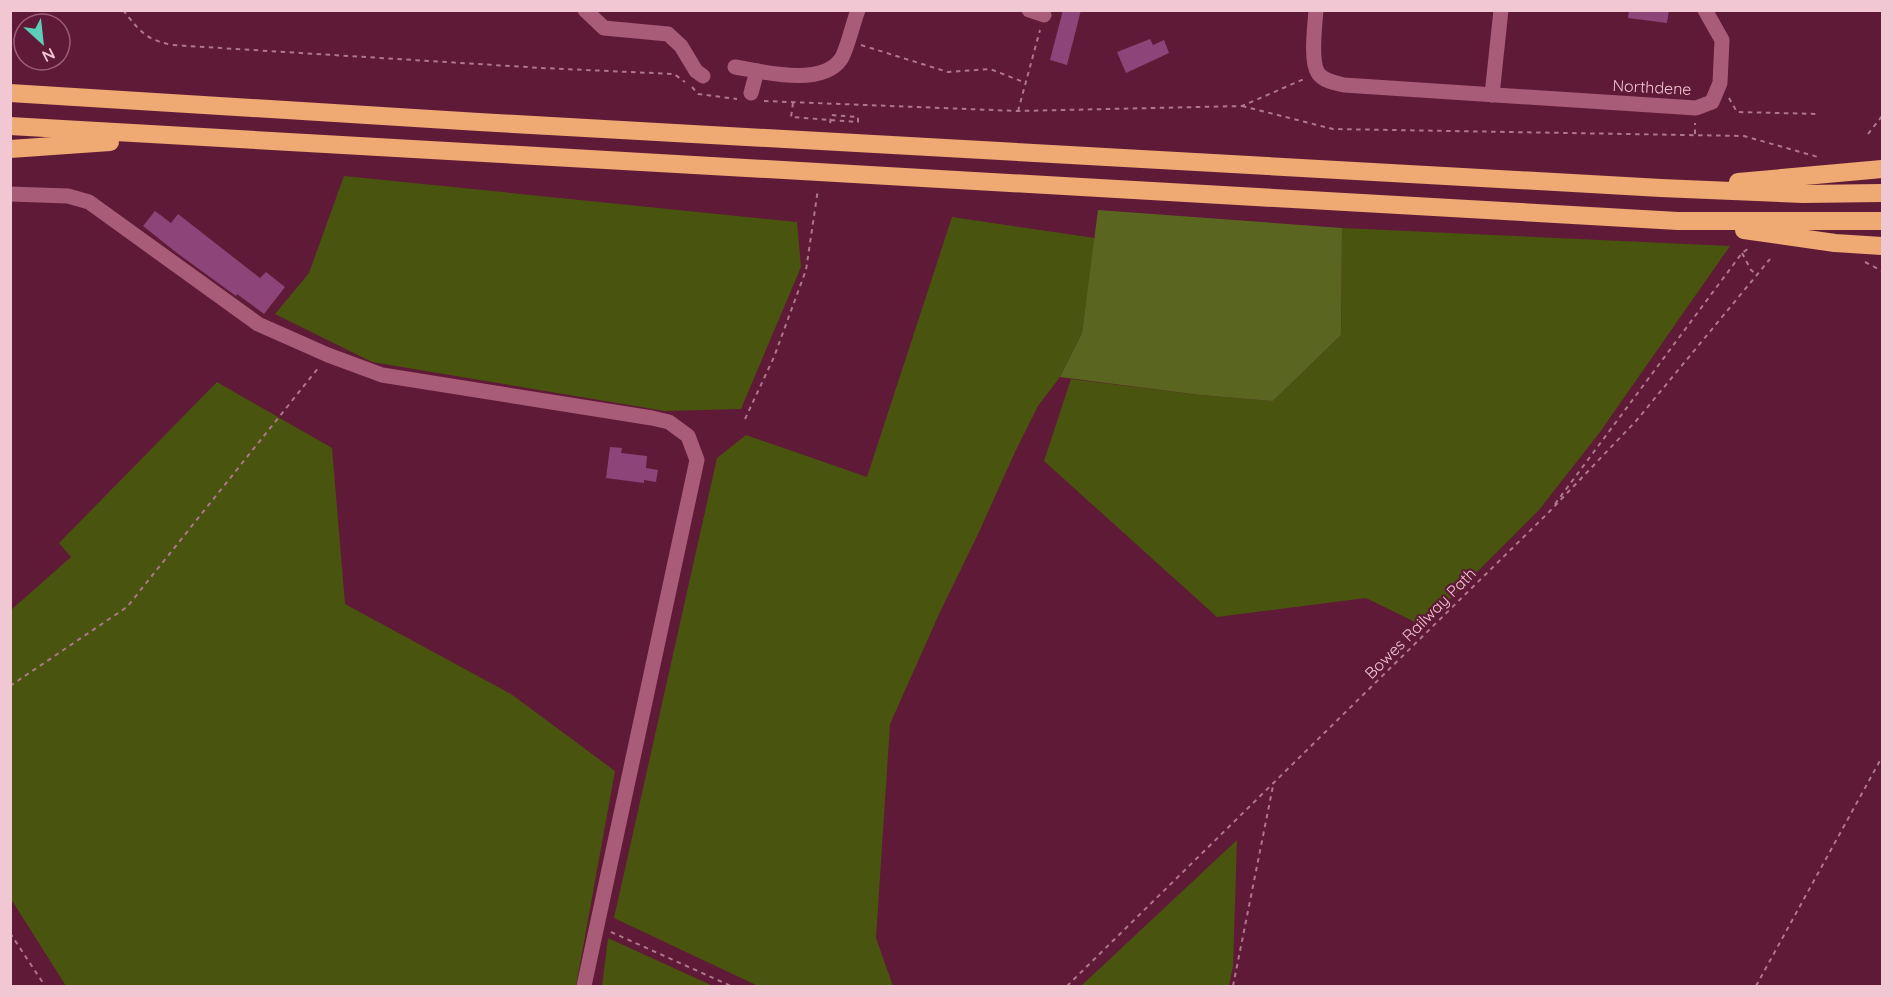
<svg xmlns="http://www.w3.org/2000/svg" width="1893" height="997" font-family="Quicksand,sans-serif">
	<rect width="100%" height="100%" fill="#5f1a37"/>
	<g fill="#49540e">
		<polygon points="344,176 797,222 801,267 741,409 665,411 372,362 275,314 309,273"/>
		<polygon points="952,217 1095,238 1082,333 1060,377 1038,406 1015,452 979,532 940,612 890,724 876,938 893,986 758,986 614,918 717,458 746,435 867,477"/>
		<polygon points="1342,228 1730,246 1600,432 1539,510 1423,626 1366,598 1217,617 1044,461 1071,379 1200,395 1273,401 1341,335"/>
		<polygon points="217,382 332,448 345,604 511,694 615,771 576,986 66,986 11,899 11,610 71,557 59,543"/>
		<polygon points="1237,840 1233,966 1229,986 1081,986"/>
		<polygon points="608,938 713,986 602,986"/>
	</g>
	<polygon fill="#5a6620" points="1098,210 1342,228 1341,335 1273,401 1200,395 1060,377 1082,333"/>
	<g fill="#8d4579">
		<polygon points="1063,10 1081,10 1067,65 1050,60"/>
		<polygon points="1629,10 1669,10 1667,23 1628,18"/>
		<polygon points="1150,39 1153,45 1164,40 1169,53 1126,73 1117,52"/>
		<polygon points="155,211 171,223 178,214 260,278 266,272 285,287 264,314 237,294 236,296 177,253 143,226"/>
		<polygon points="610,447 622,448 621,453 647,456 646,468 658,470 656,482 644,480 644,483 606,478"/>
	</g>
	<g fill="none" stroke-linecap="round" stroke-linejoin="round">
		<g stroke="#ae778b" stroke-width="2" stroke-dasharray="4.5 4.5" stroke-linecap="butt">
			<path d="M123 10C140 31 144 39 172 45L542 68 674 74 685 82"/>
			<polyline points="861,45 948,72 990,69 1026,83"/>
			<polyline points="692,87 698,94 737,99"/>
			<polyline points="1729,98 1737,112 1819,114"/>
			<polyline points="764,101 1018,111 1242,106 1304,79"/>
			<polyline points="793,103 791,117 858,122 858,117 831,115 830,125"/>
			<polyline points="1242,106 1333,129 1744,136 1818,157"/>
			<polyline points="1018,111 1040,30"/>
			<polyline points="1695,134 1695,123"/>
			<polyline points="1868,134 1882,116"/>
			<polyline points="1742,253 1751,270 1757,275"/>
			<polyline points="1865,262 1882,271"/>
			<polyline points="745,419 774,357 806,270 818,189"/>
			<polyline points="1555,504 1742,253 1749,248"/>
			<polyline points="10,686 127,607 319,367"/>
			<polyline points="611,932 731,986"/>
			<polyline points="10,933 45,986"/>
			<polyline points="1067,986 1548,513 1636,421 1770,259"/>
			<polyline points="1233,986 1273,786"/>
			<polyline points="1756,986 1882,757"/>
		</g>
		<g stroke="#a85c77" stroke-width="15">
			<polyline points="585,10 604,28 668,34 681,46 696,71 703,76"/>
			<polyline points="1029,10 1044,15"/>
			<path d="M1316 10C1315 25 1310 61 1318 73 1323 81 1335 83 1344 85L1696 108 1712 102 1720 83 1722 40 1705 10"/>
			<path d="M735 67C764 72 822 87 841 59 846 53 854 20 858 10"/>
			<polyline points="751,93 757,71"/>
			<polyline points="1492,95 1501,10"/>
			<polyline points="10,194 68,196 89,202 258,324 328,355 382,375 652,418 669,422 688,436 697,460 584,986"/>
		</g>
		<g stroke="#efa972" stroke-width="18">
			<polyline points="10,93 479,122 1661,188 1803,194 1882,193"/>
			<polyline points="10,126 1678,221 1882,221"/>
			<polyline points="10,149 110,142"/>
			<polyline points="1738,182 1882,169"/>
			<polyline points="1744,230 1835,243 1882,246"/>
		</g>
	</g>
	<g text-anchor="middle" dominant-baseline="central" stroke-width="4.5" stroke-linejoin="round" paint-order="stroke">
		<g font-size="16" fill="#f2c7d4" stroke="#5f1a37">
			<text transform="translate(1652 87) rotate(3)">Northdene</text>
			<text transform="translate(1420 623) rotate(-45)">Bowes Railway Path</text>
		</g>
	</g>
	<rect width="1893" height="997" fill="none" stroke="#f2c7d4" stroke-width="24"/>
	<g transform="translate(42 42) rotate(153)"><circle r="28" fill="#5f1a37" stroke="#9a5f76" stroke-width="1.5"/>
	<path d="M0-4.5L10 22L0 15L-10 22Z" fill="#5eceb8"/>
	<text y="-9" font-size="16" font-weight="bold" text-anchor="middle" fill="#f2c7d4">N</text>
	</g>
</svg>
